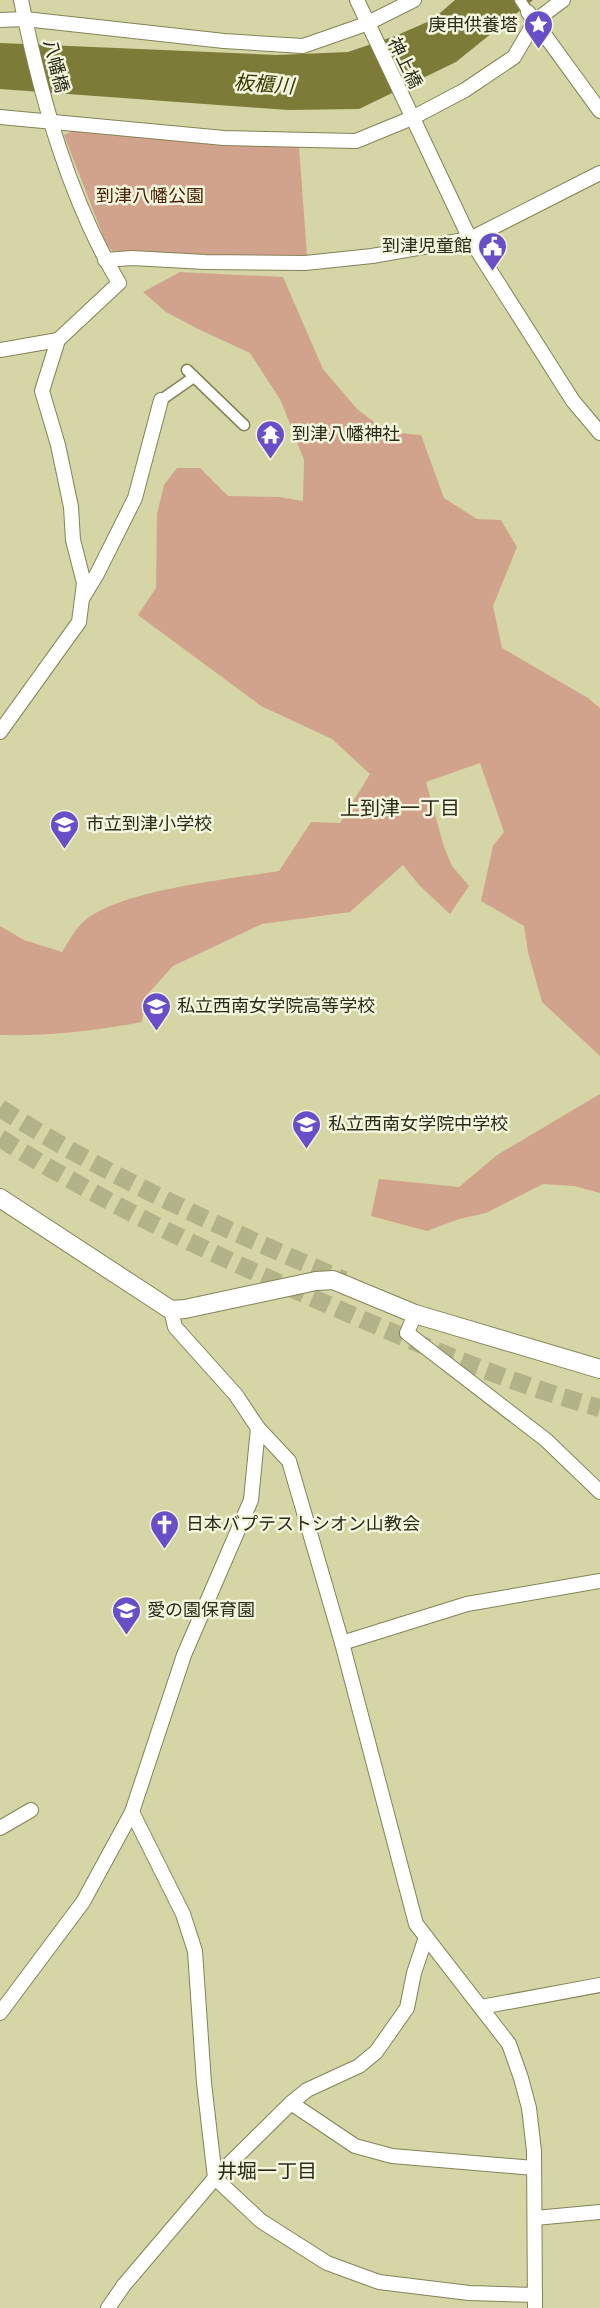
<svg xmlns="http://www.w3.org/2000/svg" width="600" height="2308" font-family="Arial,'Noto Sans JP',sans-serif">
	<rect width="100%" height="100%" fill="#d5d5a6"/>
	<g fill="#d2a38c">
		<path d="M75 130C151 140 223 145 299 146L307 255 207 256 113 251 107 246 64 135Z"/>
		<path d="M180 272 283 277 323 369 357 409 387 432 421 435 444 498 477 519 501 520 517 547 493 606 502 648 588 698 600 708V1056L542 1002 528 952 524 926 481 901 493 846 504 832 480 763 426 782 444 847 452 866 469 886 450 914 419 885 403 865 350 912 262 924 173 966 145 997 142 1022C94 1031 49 1036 0 1035V926L24 940 62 952C68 943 74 930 83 922 118 890 230 879 279 871L311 822 340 823 370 774 332 739 261 706 138 615 156 588 157 514 164 485 177 468H200L228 496 279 497 303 501 304 460 281 401 250 353 198 329 166 312 143 292Z"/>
		<polygon points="600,1094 600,1193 574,1186 543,1184 486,1213 459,1219 427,1231 371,1216 379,1179 459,1187 497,1155"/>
	</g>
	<polygon fill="#7d7b38" points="455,0 533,0 456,62 359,109 288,110 0,89 0,43 277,55 348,52 395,36 432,20"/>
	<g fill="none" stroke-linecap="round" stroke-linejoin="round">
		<g stroke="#b3b38a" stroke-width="18" stroke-dasharray="18 9" stroke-linecap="butt">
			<path d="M0 1108C108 1177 226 1230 344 1280"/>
			<path d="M0 1138C109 1207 227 1261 345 1312 428 1348 512 1384 600 1408"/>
		</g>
		<defs>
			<g id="pedestrian">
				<polyline points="520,0 528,12"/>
				<polyline points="187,370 244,425"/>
				<polyline points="161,400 194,377"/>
			</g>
			<g id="minor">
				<polyline points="357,0 470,239 573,401 600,433"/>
				<polyline points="528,12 600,111"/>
				<polyline points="0,20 25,19 224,41 303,46 366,24 414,0"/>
				<polyline points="0,117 224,138 356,141 412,118 465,90 514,57 535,21 563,0"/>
				<polyline points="105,260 132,258 205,262 305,263 372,256 470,239 600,173"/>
				<polyline points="0,350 58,340"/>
				<polyline points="83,597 97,574 135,498 161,400"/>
				<path d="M0 732 79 622 84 583 73 540 71 507 58 445 42 391 58 340 119 283C68 197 41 97 21 0"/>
				<polyline points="171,1310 175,1327 236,1395 258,1428 289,1461 342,1643 416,1924 509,2044 521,2078 529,2108 534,2151 535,2308"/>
				<polyline points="415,1314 407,1333 546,1440 600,1492"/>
				<polyline points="342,1643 467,1604 600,1581"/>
				<polyline points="132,1812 183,1914 195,1951 204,2083 215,2178 261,2221 327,2263 379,2282 469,2293 535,2295"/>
				<polyline points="0,1828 31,1810"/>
				<polyline points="481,2007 600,1985"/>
				<polyline points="0,2013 83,1902 132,1812 184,1655 251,1500 258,1428"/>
				<polyline points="291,2103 355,2146 392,2156 534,2168"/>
				<polyline points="535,2218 600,2212"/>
				<polyline points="108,2308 124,2285 215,2178 291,2103 307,2090 359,2066 376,2052 407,2008 414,1973 426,1937"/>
			</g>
			<polyline id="tertiary" points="0,1198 171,1310 185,1309 316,1281 333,1280 415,1314 600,1369"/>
		</defs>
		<use href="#pedestrian" stroke="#848357" stroke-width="13"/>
		<use href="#minor" stroke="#848357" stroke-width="16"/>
		<use href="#tertiary" stroke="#848357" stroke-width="20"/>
		<use href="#pedestrian" stroke="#fff" stroke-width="10"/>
		<use href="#minor" stroke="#fff" stroke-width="14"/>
		<use href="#tertiary" stroke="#fff" stroke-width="18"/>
	</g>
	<defs>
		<symbol id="sight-pin" viewBox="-11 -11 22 30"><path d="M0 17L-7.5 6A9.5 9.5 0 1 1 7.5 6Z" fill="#684fc8" stroke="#f4f5dd"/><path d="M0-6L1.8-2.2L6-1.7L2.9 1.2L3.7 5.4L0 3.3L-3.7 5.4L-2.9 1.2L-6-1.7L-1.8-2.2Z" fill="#fff"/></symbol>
		<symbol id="civic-pin" viewBox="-11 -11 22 30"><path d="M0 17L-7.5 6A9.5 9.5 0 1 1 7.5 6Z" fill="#684fc8" stroke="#f4f5dd"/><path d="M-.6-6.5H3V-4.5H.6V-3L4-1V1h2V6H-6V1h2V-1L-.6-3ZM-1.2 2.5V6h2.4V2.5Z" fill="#fff"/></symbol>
		<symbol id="temple-pin" viewBox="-11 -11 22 30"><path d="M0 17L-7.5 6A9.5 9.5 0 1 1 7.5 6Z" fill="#684fc8" stroke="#f4f5dd"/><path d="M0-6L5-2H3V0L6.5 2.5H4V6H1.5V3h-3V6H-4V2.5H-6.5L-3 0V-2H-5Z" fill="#fff"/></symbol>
		<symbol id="school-pin" viewBox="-11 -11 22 30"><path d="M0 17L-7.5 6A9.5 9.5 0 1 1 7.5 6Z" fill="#684fc8" stroke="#f4f5dd"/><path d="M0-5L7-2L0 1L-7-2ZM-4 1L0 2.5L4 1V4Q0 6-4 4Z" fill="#fff"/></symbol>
		<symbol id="church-pin" viewBox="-11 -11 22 30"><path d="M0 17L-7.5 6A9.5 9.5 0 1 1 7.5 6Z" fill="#684fc8" stroke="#f4f5dd"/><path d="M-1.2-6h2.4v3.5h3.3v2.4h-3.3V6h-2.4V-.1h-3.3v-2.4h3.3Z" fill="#fff"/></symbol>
	</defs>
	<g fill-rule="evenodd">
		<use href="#sight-pin" x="522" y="8" width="33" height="45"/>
		<use href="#civic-pin" x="476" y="230" width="33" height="45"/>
		<use href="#temple-pin" x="254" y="418" width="33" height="45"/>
		<use href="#school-pin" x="48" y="808" width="33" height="45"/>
		<use href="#school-pin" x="140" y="990" width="33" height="45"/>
		<use href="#school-pin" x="290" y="1108" width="33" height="45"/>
		<use href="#church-pin" x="148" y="1508" width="33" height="45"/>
		<use href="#school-pin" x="110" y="1594" width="33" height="45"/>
	</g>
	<g text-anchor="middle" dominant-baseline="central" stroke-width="5" stroke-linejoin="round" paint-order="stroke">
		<g font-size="18" fill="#2b2b19" stroke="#f4f5dd" text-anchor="start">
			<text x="518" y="25" text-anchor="end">庚申供養塔</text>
			<text x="472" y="246" text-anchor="end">到津児童館</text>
			<text x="292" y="434">到津八幡神社</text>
			<text x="86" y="824">市立到津小学校</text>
			<text x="177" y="1006">私立西南女学院高等学校</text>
			<text x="328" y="1124">私立西南女学院中学校</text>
			<text x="186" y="1524">日本バプテストシオン山教会</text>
			<text x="147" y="1610">愛の園保育園</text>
		</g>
		<g font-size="18" fill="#2b2b19" stroke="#f4f5dd">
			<text transform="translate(405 63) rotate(64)">神上橋</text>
			<text transform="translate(56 66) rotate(76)">八幡橋</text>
		</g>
		<g font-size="18" fill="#4a2108" stroke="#f4f5dd">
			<text x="150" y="196">到津八幡公園</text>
		</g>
		<g font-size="20" font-style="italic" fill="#3a3900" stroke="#f4f5dd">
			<text transform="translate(264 84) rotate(4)">板櫃川</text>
		</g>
		<g font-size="20" fill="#2b2b19" stroke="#f4f5dd">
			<text x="400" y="808">上到津一丁目</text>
			<text x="267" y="2171">井堀一丁目</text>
		</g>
	</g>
</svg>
